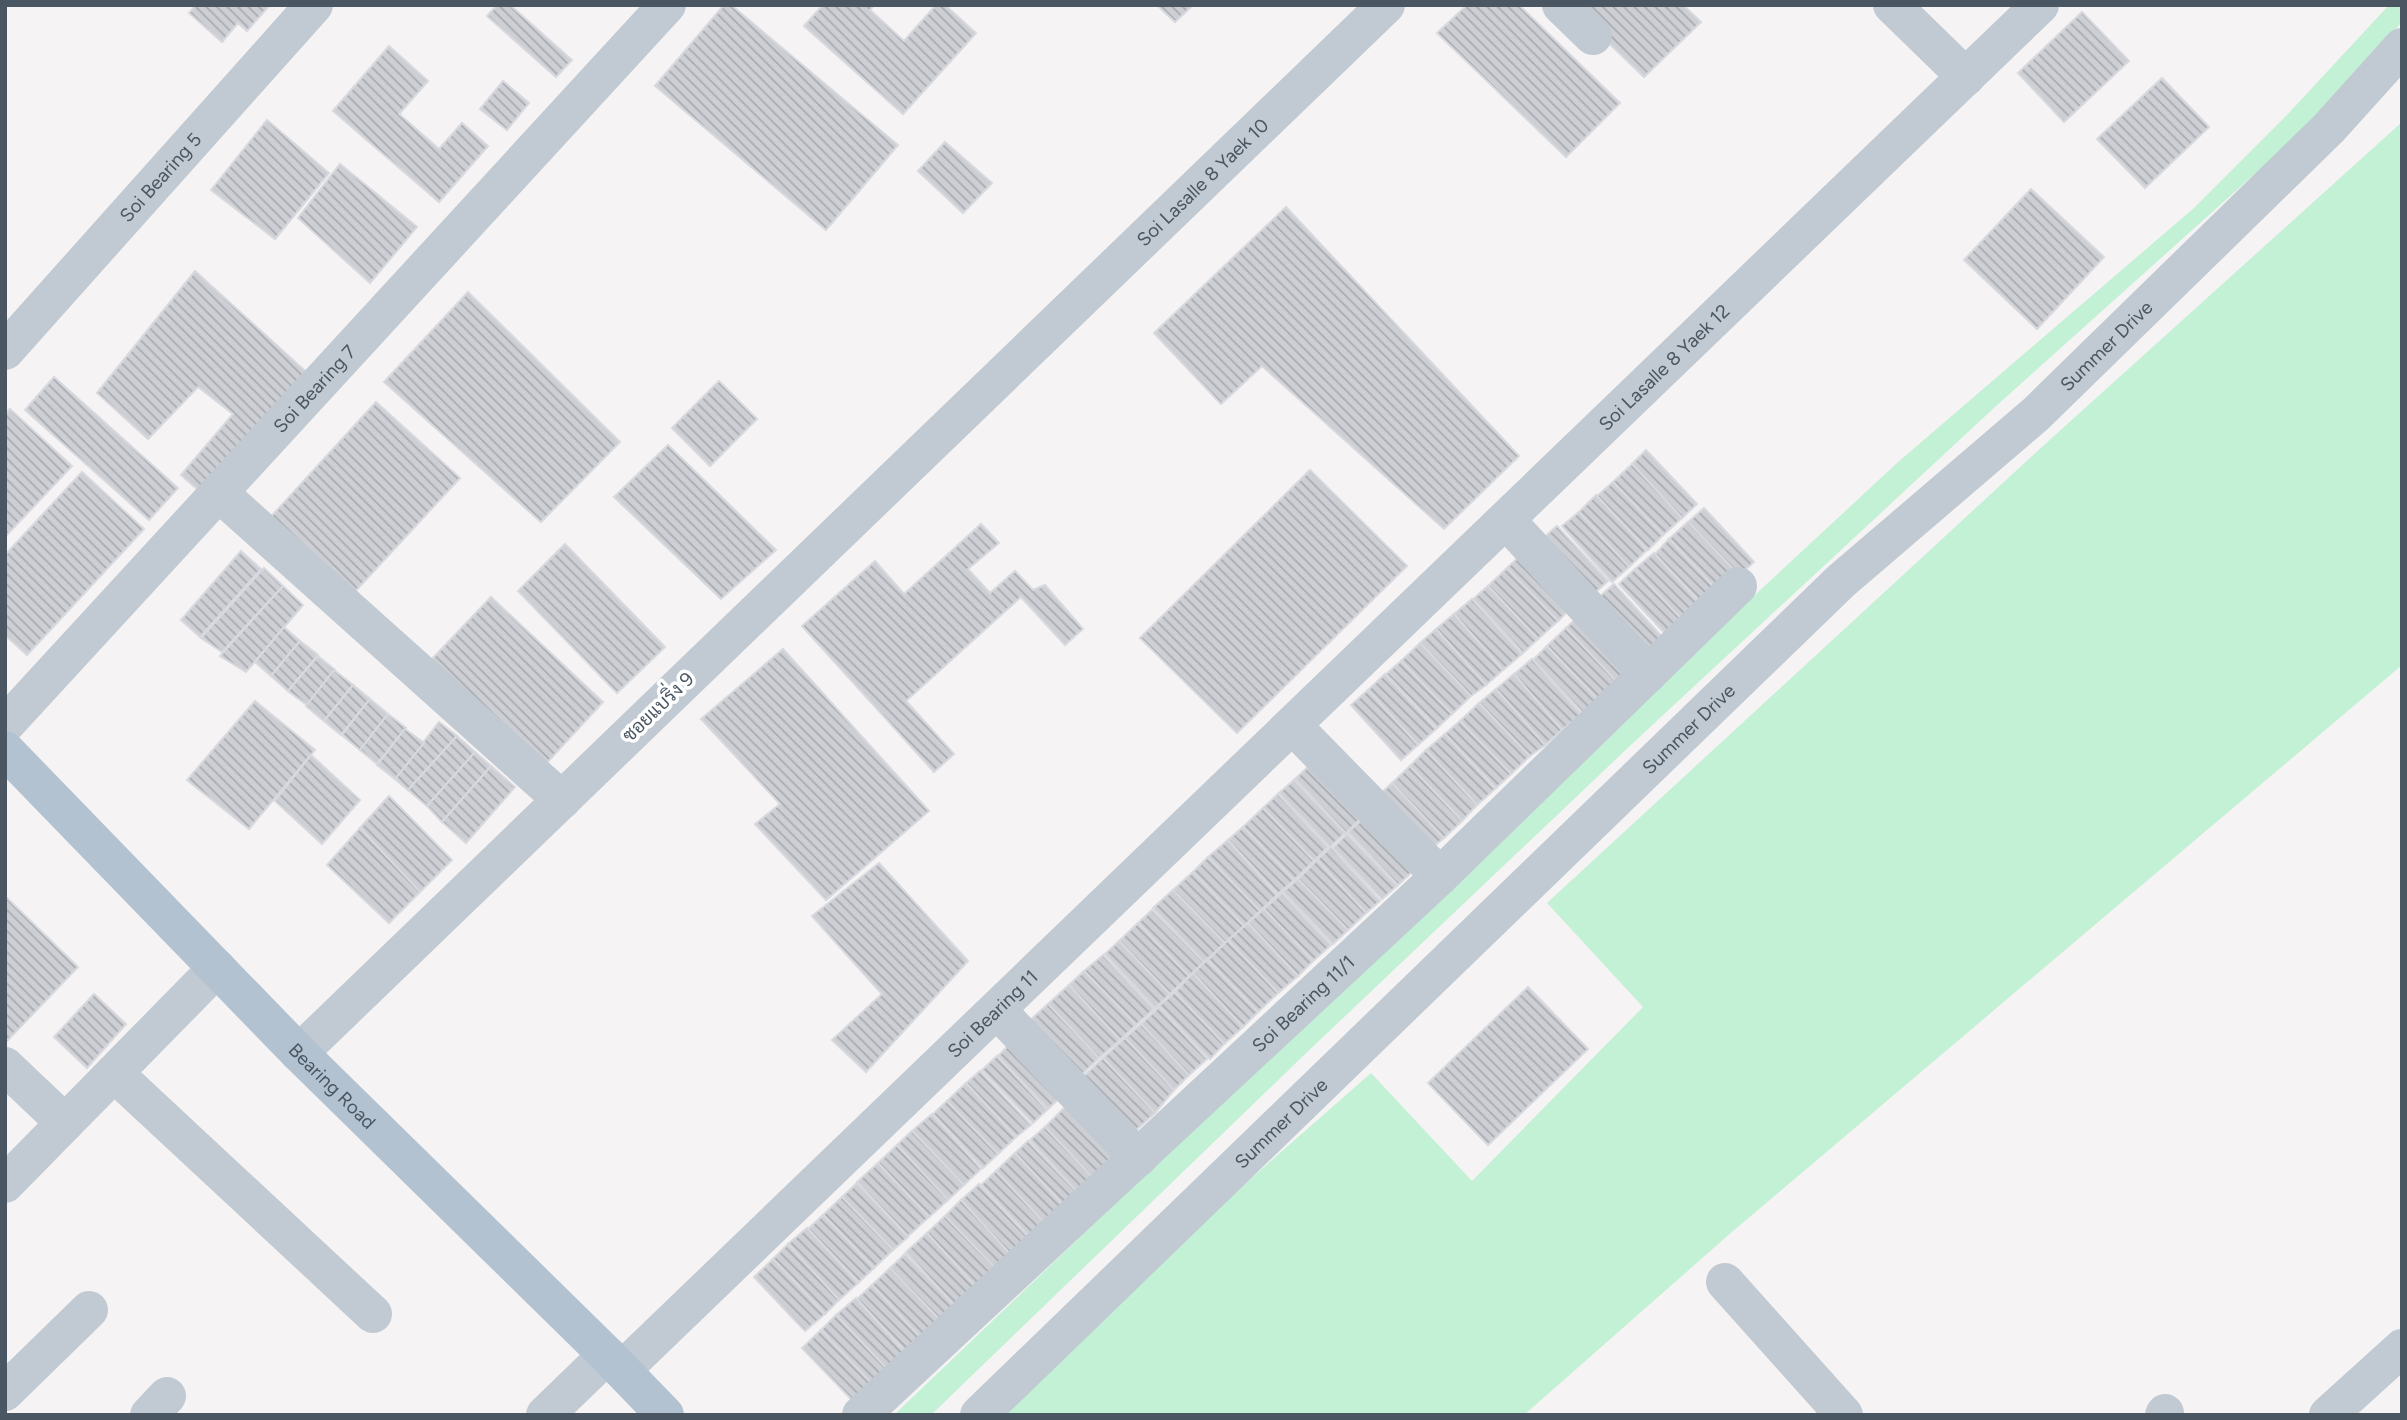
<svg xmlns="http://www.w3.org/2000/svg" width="2407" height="1420" font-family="Figtree,Sarabun,sans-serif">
	<defs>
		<pattern id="building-back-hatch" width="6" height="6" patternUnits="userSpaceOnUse" patternTransform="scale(1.75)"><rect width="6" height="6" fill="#cdcfd5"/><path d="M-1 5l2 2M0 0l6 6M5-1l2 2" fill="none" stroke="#a8abb0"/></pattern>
	</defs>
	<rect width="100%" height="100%" fill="#f5f3f3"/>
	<g fill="#c3f1d5">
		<polygon points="2389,5 2402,5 2402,22 2297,136 1995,407 1633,743 1302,1057 931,1415 894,1415 1656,687 1897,463 2194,208 2287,115"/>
		<polygon points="2402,122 2402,665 1733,1231 1524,1415 982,1415 1371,1073 1472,1181 1643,1007 1547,903 2043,446"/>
	</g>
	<g fill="url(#building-back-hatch)" stroke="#d7d9de" stroke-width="2">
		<polygon points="196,5 270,5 247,31 238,23 222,42 189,13"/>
		<polygon points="497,5 510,5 572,60 556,77 487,16"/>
		<polygon points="724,5 731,5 898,145 826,230 655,86"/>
		<polygon points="823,5 874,5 870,10 904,41 936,5 945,5 976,33 903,114 804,26"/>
		<polygon points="1157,5 1193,5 1175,22"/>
		<polygon points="1467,5 1519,5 1620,103 1566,157 1437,33"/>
		<polygon points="1569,5 1683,5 1701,22 1644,77"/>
		<polygon points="2082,12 2129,61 2064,122 2018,73"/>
		<polygon points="389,46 428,81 399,114 439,149 462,123 488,146 439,202 333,111"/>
		<polygon points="2162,78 2209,127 2145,188 2097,139"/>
		<polygon points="503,81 529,103 507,130 480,109"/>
		<polygon points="267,120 329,173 275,239 211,190"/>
		<polygon points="945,142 992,183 963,213 918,171"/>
		<polygon points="340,164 417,227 370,283 298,218"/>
		<polygon points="2031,189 2104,257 2037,329 1964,260"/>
		<polygon points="1286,207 1519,456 1444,529 1262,366 1221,404 1154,333"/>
		<polygon points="195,271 313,378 207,498 181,475 233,414 198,387 148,439 97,393"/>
		<polygon points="468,292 620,442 541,522 384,382"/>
		<polygon points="54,377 178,488 149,520 25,410"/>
		<polygon points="719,381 757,419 710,466 672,428"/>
		<polygon points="376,402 460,478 350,597 267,521"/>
		<polygon points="10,409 72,466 5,537 5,414"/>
		<polygon points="668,445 776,550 721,599 614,497"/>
		<polygon points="1646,450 1697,504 1682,518 1632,464"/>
		<polygon points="1632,464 1682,518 1663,535 1613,482"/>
		<polygon points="1310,470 1407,566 1237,733 1140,638"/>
		<polygon points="82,472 144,529 27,655 5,635 5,555"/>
		<polygon points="1613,482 1663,535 1648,550 1597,496"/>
		<polygon points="1596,495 1647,550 1629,567 1579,512"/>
		<polygon points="1704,508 1754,562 1739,575 1688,522"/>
		<polygon points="1579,512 1629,567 1612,582 1562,526"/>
		<polygon points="1688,522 1739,575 1720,593 1669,539"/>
		<polygon points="981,524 999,543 968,569 990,593 1015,571 1033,590 1045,585 1083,629 1065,645 1021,597 906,701 954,754 934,772 802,626 875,561 904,594"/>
		<polygon points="1557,526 1608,581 1591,596 1541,540"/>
		<polygon points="1669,539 1720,593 1705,607 1655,554"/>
		<polygon points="565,544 665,647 617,693 518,591"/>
		<polygon points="241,551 261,569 200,637 181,620"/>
		<polygon points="1654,553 1704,608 1686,624 1635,569"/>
		<polygon points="1522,554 1572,607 1558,621 1507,568"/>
		<polygon points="264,568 283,586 222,652 201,638"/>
		<polygon points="1507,568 1558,621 1538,639 1488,586"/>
		<polygon points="1635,569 1686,624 1670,639 1619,584"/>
		<polygon points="1614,584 1664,639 1648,654 1598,598"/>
		<polygon points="283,586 303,605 246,672 220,656"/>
		<polygon points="1488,586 1538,639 1523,653 1473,599"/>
		<polygon points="491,597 603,702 543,767 429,662"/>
		<polygon points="1472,599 1522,654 1503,670 1454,614"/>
		<polygon points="1454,614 1503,670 1486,685 1436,629"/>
		<polygon points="1581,614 1632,667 1617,682 1566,628"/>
		<polygon points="284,627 300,641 271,676 255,662"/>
		<polygon points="1566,628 1617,682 1598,700 1547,646"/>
		<polygon points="1436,629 1486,685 1471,696 1420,643"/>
		<polygon points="300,641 318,655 288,691 271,676"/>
		<polygon points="1420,643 1471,696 1452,714 1401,661"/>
		<polygon points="1547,646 1598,700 1583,713 1533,660"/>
		<polygon points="783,649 929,811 826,900 755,824 780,804 701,719"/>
		<polygon points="318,656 335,670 307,705 288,691"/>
		<polygon points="1532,659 1581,714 1562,730 1514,674"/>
		<polygon points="1401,661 1452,714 1437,728 1386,674"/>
		<polygon points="334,670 353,685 324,721 306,706"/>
		<polygon points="1385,674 1436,729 1418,745 1368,690"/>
		<polygon points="1514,674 1562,730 1545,745 1496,689"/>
		<polygon points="353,685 370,699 341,735 324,721"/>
		<polygon points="1496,689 1545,745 1530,756 1479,703"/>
		<polygon points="1368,690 1418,745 1401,760 1351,705"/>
		<polygon points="370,699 388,714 360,750 342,735"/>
		<polygon points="255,701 315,750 249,829 187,780"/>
		<polygon points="1479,703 1530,756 1511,774 1460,721"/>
		<polygon points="388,714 406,728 377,764 360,750"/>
		<polygon points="1460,721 1511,774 1496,788 1445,734"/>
		<polygon points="439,722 457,736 408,790 395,779"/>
		<polygon points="405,729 424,743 395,779 377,765"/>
		<polygon points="1445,734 1495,789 1477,805 1426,750"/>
		<polygon points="457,736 475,752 427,806 408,790"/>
		<polygon points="1426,750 1477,805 1462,821 1410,766"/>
		<polygon points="475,752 491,766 442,822 427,806"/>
		<polygon points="311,755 360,800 322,844 275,801"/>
		<polygon points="1310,765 1360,819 1346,833 1295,779"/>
		<polygon points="491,766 515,787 466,843 442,822"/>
		<polygon points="1410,766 1462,821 1444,838 1392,783"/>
		<polygon points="1294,780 1345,833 1330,847 1279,793"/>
		<polygon points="1392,783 1444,838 1427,852 1377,797"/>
		<polygon points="1278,794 1328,847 1314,861 1263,808"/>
		<polygon points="389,796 452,860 420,892 360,828"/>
		<polygon points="1263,808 1314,861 1294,880 1243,827"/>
		<polygon points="1363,819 1413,871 1398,885 1348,832"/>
		<polygon points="1243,827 1294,880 1278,894 1228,840"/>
		<polygon points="360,828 420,892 389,923 327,865"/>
		<polygon points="1347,834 1397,886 1382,899 1333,848"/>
		<polygon points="1228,840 1277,895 1260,911 1208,857"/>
		<polygon points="1331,847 1380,901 1366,913 1317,860"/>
		<polygon points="1208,857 1260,911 1244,926 1193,872"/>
		<polygon points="1317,860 1366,913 1348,930 1298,879"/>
		<polygon points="879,863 968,961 866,1072 832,1040 882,994 812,916"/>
		<polygon points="1193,872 1244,926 1225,943 1173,890"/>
		<polygon points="1298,879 1348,930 1333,944 1283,892"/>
		<polygon points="1173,890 1225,943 1204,962 1153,908"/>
		<polygon points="1282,893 1331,945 1313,961 1264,909"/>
		<polygon points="5,896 78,967 6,1042 5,1041"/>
		<polygon points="1264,909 1313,961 1298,976 1248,923"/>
		<polygon points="1152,910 1204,962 1189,976 1138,923"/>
		<polygon points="1138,923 1189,976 1170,994 1119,941"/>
		<polygon points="1248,923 1298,976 1278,993 1228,940"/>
		<polygon points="1228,940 1278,993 1258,1012 1208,960"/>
		<polygon points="1119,941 1170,994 1155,1008 1105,954"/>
		<polygon points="1103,955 1154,1009 1136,1025 1084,971"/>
		<polygon points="1207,960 1258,1012 1243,1027 1193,973"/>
		<polygon points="1084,971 1136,1025 1120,1040 1069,985"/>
		<polygon points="1193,973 1243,1027 1224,1044 1175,992"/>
		<polygon points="1069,985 1120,1040 1099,1058 1048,1004"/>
		<polygon points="1528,987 1588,1049 1488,1145 1428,1083"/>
		<polygon points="1175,992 1224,1044 1210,1059 1159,1006"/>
		<polygon points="94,994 126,1024 87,1068 54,1037"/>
		<polygon points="1048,1004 1099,1058 1078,1078 1027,1023"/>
		<polygon points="1159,1007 1207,1059 1189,1075 1141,1024"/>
		<polygon points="1141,1024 1189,1075 1174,1090 1125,1038"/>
		<polygon points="1125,1038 1174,1090 1155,1113 1103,1058"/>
		<polygon points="1013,1041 1063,1095 1048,1109 998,1056"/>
		<polygon points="997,1056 1047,1110 1033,1123 982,1070"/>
		<polygon points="1103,1058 1155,1113 1134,1132 1083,1077"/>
		<polygon points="980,1071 1031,1125 1016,1137 966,1083"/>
		<polygon points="966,1083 1016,1137 998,1154 947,1101"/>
		<polygon points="1072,1100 1123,1153 1095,1180 1045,1127"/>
		<polygon points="947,1101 998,1154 983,1168 933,1114"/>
		<polygon points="932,1114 981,1169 964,1185 912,1131"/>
		<polygon points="1045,1127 1095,1180 1080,1195 1030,1140"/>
		<polygon points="912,1131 964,1185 948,1200 897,1145"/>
		<polygon points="1028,1141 1080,1195 1065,1207 1015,1153"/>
		<polygon points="897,1145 948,1200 929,1217 878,1163"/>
		<polygon points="1015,1153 1065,1207 1046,1225 996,1171"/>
		<polygon points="878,1163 929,1217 908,1236 857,1182"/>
		<polygon points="996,1171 1046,1225 1032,1239 981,1185"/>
		<polygon points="857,1183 908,1237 893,1250 842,1197"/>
		<polygon points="979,1184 1030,1239 1012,1256 961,1200"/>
		<polygon points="842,1197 893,1250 874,1268 823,1215"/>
		<polygon points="961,1200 1012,1256 997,1270 945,1216"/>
		<polygon points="823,1215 874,1268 859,1282 808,1229"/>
		<polygon points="945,1216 997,1270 977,1288 927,1233"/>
		<polygon points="807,1228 858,1283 839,1300 788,1244"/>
		<polygon points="927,1233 977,1288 956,1307 906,1252"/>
		<polygon points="788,1244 839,1300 825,1314 773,1259"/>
		<polygon points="905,1254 956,1307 941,1321 890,1268"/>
		<polygon points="773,1259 825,1314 805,1331 754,1277"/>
		<polygon points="890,1268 941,1321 922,1339 872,1285"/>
		<polygon points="872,1285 922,1339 907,1353 857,1299"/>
		<polygon points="856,1298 906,1354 888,1370 836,1315"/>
		<polygon points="836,1315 888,1370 872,1384 821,1330"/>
		<polygon points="821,1330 872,1384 853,1401 802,1348"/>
	</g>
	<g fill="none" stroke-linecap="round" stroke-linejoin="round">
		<g stroke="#c1cad2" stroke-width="38">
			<polyline points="1561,5 1593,36"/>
			<polyline points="1892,5 1966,77"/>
			<path id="s1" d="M5 351 314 5"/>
			<polyline points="219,493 562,800"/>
			<polyline points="1506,520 1648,674"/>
			<path id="s2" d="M5 725 667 5"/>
			<polyline points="1293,726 1440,876"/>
			<polyline points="997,1010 1138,1158"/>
			<path id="s3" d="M299 1053 1386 5"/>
			<polyline points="5,1066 65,1123"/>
			<polyline points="114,1073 373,1314"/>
			<polyline points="5,1184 217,968"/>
			<polyline points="1725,1282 1844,1415"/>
			<path id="s4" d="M622 1370 2040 5"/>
			<polyline points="5,1392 89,1310"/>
			<polyline points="149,1415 167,1396"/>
			<polyline points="545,1415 607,1355"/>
			<path id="s5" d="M861 1415 1440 876 1738 586"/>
			<path id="s6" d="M979 1415 1841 581 2036 414 2329 128 2402 47"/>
			<polyline points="2164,1415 2165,1413"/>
			<polyline points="2328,1415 2402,1348"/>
		</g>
		<path stroke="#b3c2d1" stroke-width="38" id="s7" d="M5 750 299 1053 607 1355 665 1415"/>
	</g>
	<g text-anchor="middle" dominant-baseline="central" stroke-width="7" stroke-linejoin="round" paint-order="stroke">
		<g font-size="19" fill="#4a5661" stroke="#fff">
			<text stroke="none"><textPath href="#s1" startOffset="233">Soi Bearing 5</textPath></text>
			<text stroke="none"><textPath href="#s3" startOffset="1255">Soi Lasalle 8 Yaek 10</textPath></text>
			<text stroke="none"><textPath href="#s6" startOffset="1554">Summer Drive</textPath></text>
			<text stroke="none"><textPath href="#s4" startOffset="1446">Soi Lasalle 8 Yaek 12</textPath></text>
			<text stroke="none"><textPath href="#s2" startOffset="457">Soi Bearing 7</textPath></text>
			<text transform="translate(658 707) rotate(-44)">ซอยแบริ่ง 9</text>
			<text stroke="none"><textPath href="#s6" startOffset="987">Summer Drive</textPath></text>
			<text stroke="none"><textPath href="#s5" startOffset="604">Soi Bearing 11/1</textPath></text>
			<text stroke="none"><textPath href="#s4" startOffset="514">Soi Bearing 11</textPath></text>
			<text stroke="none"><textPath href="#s7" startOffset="469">Bearing Road</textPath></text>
			<text stroke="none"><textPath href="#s6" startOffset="420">Summer Drive</textPath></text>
		</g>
	</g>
	<rect width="2407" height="1420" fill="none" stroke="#4a5661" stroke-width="14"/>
</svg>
